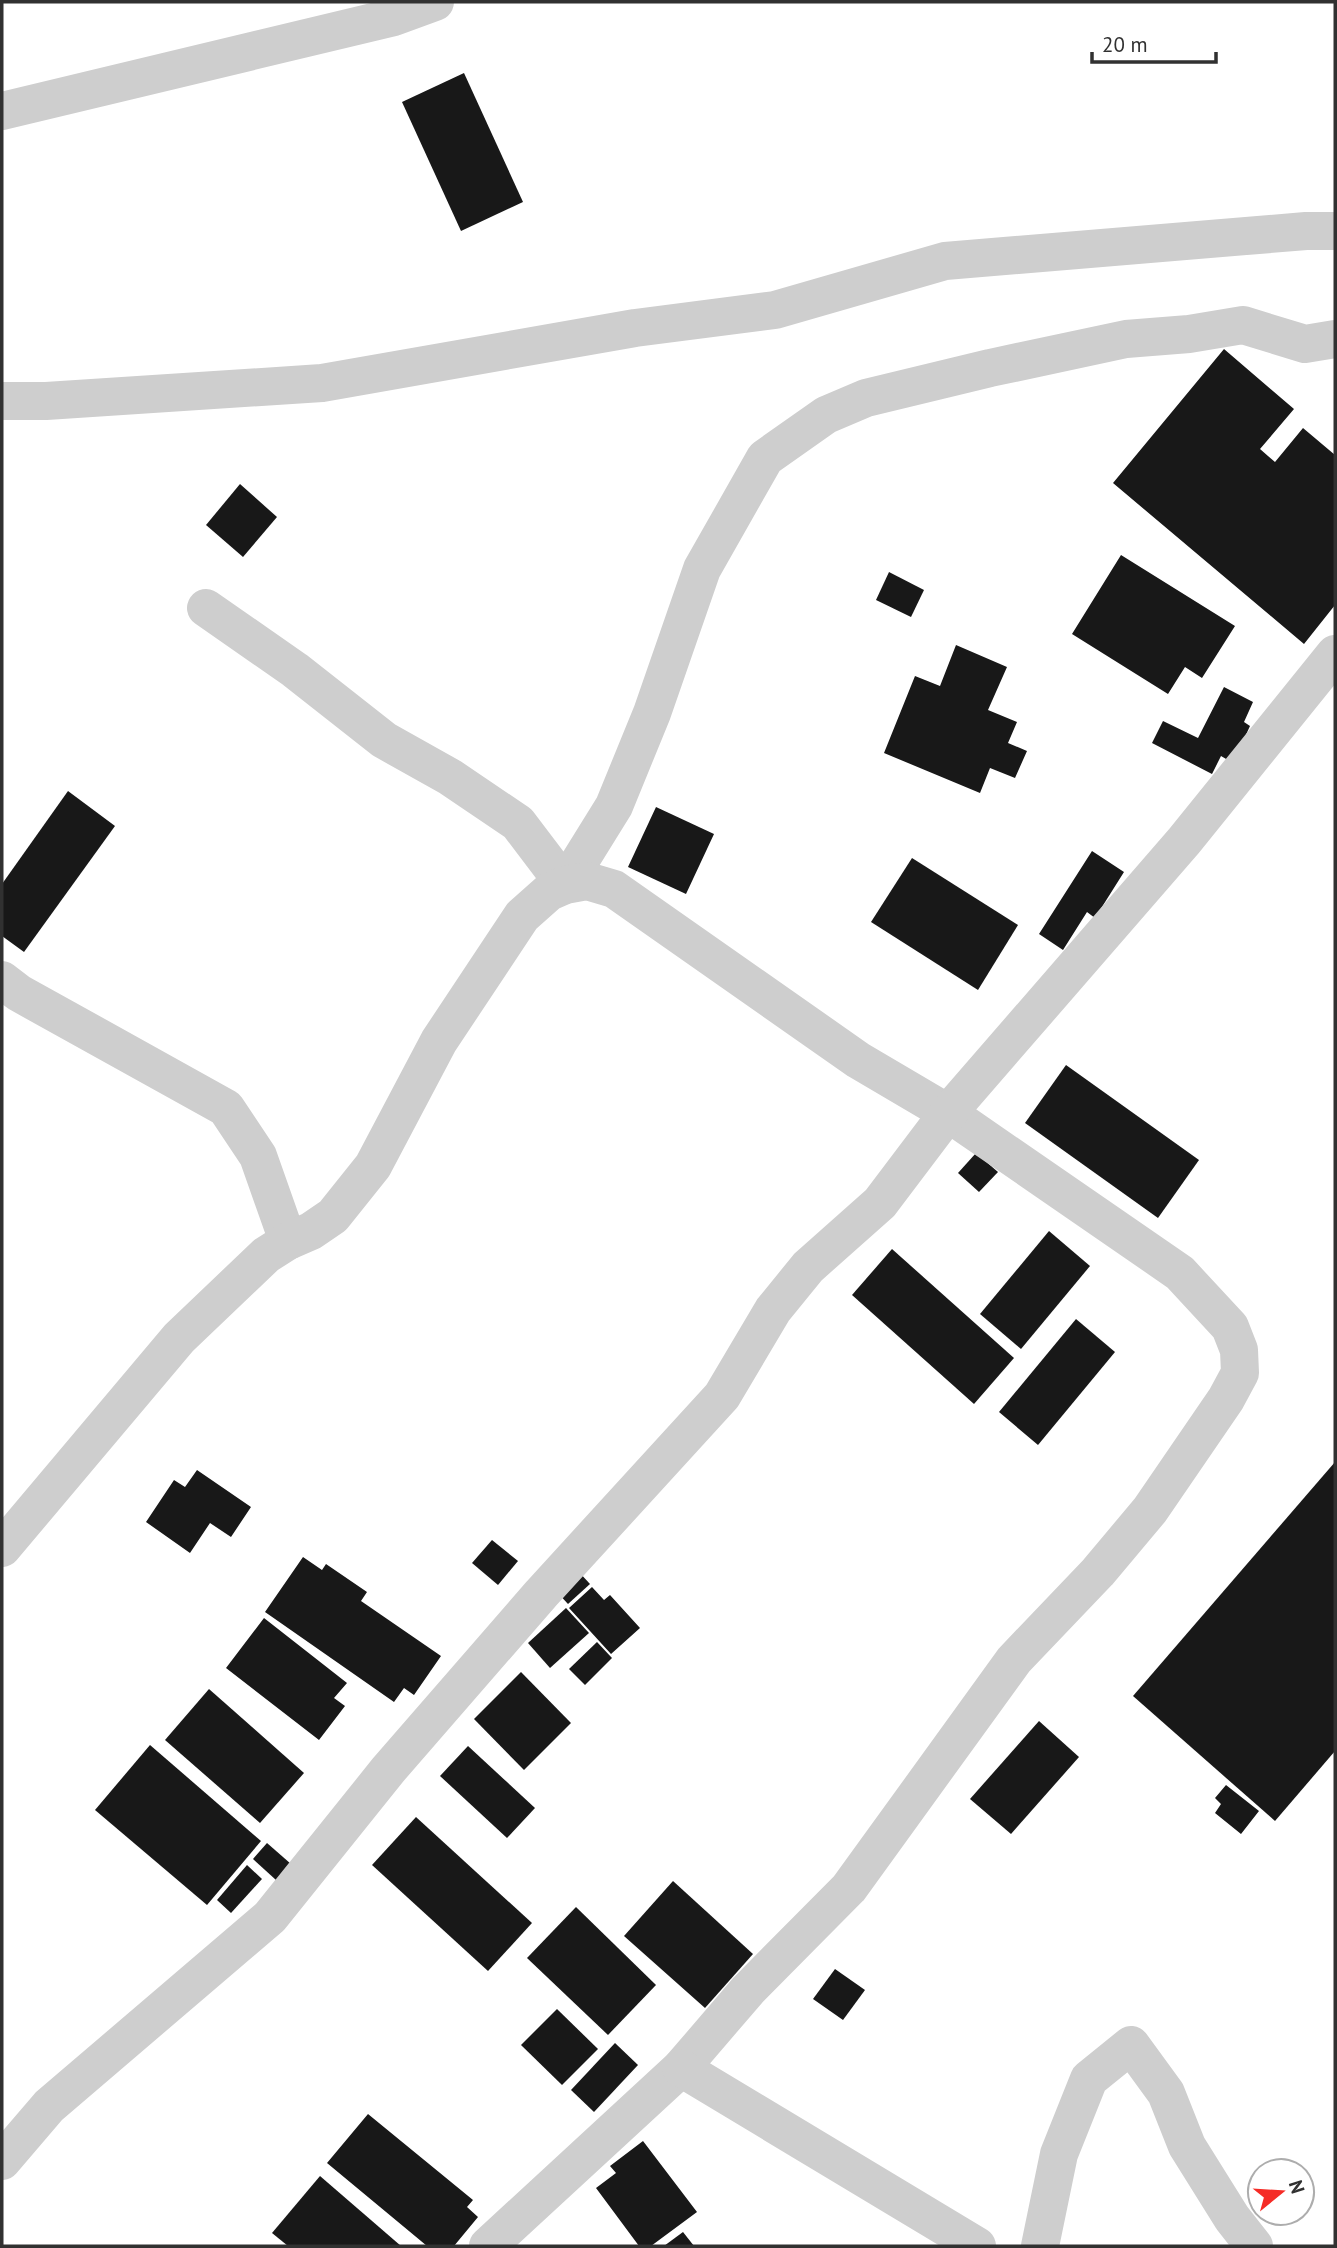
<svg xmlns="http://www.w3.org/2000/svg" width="1337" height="2248" font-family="'PT Sans',sans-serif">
	<rect width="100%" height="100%" fill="#fff"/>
	<g fill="#181818">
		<polygon points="464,73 523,202 461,231 402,102"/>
		<polygon points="1224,349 1294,409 1260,449 1275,462 1303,428 1335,455 1335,605 1304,644 1113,483"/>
		<polygon points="240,484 277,517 243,557 206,525"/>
		<polygon points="1121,555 1235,626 1202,678 1185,667 1168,694 1072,634"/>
		<polygon points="889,572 924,590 911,617 876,600"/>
		<polygon points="956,645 1007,667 988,710 1017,722 1008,743 1027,751 1015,778 990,768 980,793 884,753 915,676 940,686"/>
		<polygon points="1224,687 1253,702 1244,722 1250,726 1233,763 1221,756 1212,774 1152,743 1163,721 1198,738"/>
		<polygon points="68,791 115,826 24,952 2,936 2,884"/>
		<polygon points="656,807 714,834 686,894 628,867"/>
		<polygon points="1092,851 1124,872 1095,918 1087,912 1063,950 1039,934"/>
		<polygon points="912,858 1018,925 978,990 871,922"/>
		<polygon points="1066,1065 1199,1160 1158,1218 1025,1123"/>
		<polygon points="976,1153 998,1172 979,1192 958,1173"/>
		<polygon points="1049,1231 1090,1266 1021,1349 980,1314"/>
		<polygon points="892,1249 1014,1358 974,1404 852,1295"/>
		<polygon points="1076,1319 1115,1352 1038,1445 999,1412"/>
		<polygon points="1335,1462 1335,1751 1275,1821 1133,1696"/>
		<polygon points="197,1470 251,1507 231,1537 210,1523 190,1553 146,1522 174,1480 185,1487"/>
		<polygon points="492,1540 518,1561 498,1585 472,1563"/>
		<polygon points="303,1557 322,1570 326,1564 367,1592 361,1601 441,1656 414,1695 404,1688 394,1702 265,1612"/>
		<polygon points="578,1571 590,1584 568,1604 556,1591"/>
		<polygon points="592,1587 604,1600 610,1595 640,1628 611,1654 569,1608"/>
		<polygon points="566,1608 589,1633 550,1668 528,1643"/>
		<polygon points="264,1618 347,1683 334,1698 345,1706 319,1740 226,1668"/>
		<polygon points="597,1642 612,1658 585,1685 569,1669"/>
		<polygon points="521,1672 571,1723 524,1770 474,1719"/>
		<polygon points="209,1689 304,1773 260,1823 165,1740"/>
		<polygon points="1039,1721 1079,1757 1011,1834 970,1799"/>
		<polygon points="150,1745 261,1841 207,1905 95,1810"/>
		<polygon points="468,1746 535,1808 507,1838 440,1776"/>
		<polygon points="1226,1785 1259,1811 1241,1834 1215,1813 1221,1804 1215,1798"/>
		<polygon points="416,1817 532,1923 488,1971 372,1865"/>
		<polygon points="267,1843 291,1864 276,1880 253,1859"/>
		<polygon points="247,1865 262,1879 231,1913 217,1900"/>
		<polygon points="673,1881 753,1954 705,2008 624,1936"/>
		<polygon points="576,1907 656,1985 608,2035 527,1958"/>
		<polygon points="835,1969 865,1990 843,2020 813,1999"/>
		<polygon points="557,2009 598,2049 562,2085 521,2045"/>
		<polygon points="615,2043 638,2065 594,2112 571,2090"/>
		<polygon points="368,2114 473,2200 467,2207 478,2217 454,2246 427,2246 327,2163"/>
		<polygon points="643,2141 697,2212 651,2246 639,2246 596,2188 616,2173 610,2166"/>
		<polygon points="320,2176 401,2246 288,2246 272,2233"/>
		<polygon points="683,2232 694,2246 664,2246"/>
	</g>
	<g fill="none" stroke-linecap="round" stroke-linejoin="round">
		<g stroke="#cecece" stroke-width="38">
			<polyline points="2,111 394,17 435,2"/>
			<polyline points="2,401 46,401 322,383 635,328 775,310 945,261 1306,231 1335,231"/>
			<polyline points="206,608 295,670 384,740 450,777 518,823 565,885 614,806 652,713 702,569 765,458 826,415 866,398 990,368 1126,339 1189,334 1243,325 1305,344 1335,339"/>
			<polyline points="2,980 19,993 226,1108 258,1156 288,1241"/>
			<polyline points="2,1548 179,1338 266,1255 288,1241 311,1231 333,1216 373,1166 439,1041 522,916 549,892 565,885 587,881 614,889 858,1060 948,1113 1180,1273 1230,1327 1239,1350 1240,1373 1226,1399 1150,1510 1098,1572 1014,1660 849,1888 748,1990 681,2068 488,2246"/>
			<polyline points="681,2068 977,2246"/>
			<polyline points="2,2161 49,2106 270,1917 388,1770 541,1594 722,1396 773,1310 808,1267 880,1203 948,1113 1184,841 1335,654"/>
			<polyline points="1040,2246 1059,2154 1089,2079 1131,2045 1166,2093 1187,2146 1232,2218 1254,2246"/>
		</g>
	</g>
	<rect width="1337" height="2248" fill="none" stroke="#313131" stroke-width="7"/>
	<g transform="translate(1281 2192) rotate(72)"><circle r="33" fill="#ffffff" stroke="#adadad" stroke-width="2"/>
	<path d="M0-5L12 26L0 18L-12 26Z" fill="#f52c26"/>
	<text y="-10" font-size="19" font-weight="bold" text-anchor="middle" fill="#313131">N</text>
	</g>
	<path d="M1092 52v10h124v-10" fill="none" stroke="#313131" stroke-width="3.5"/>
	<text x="1102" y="52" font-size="21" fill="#313131" stroke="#ffffff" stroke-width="5" paint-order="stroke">20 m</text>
</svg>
